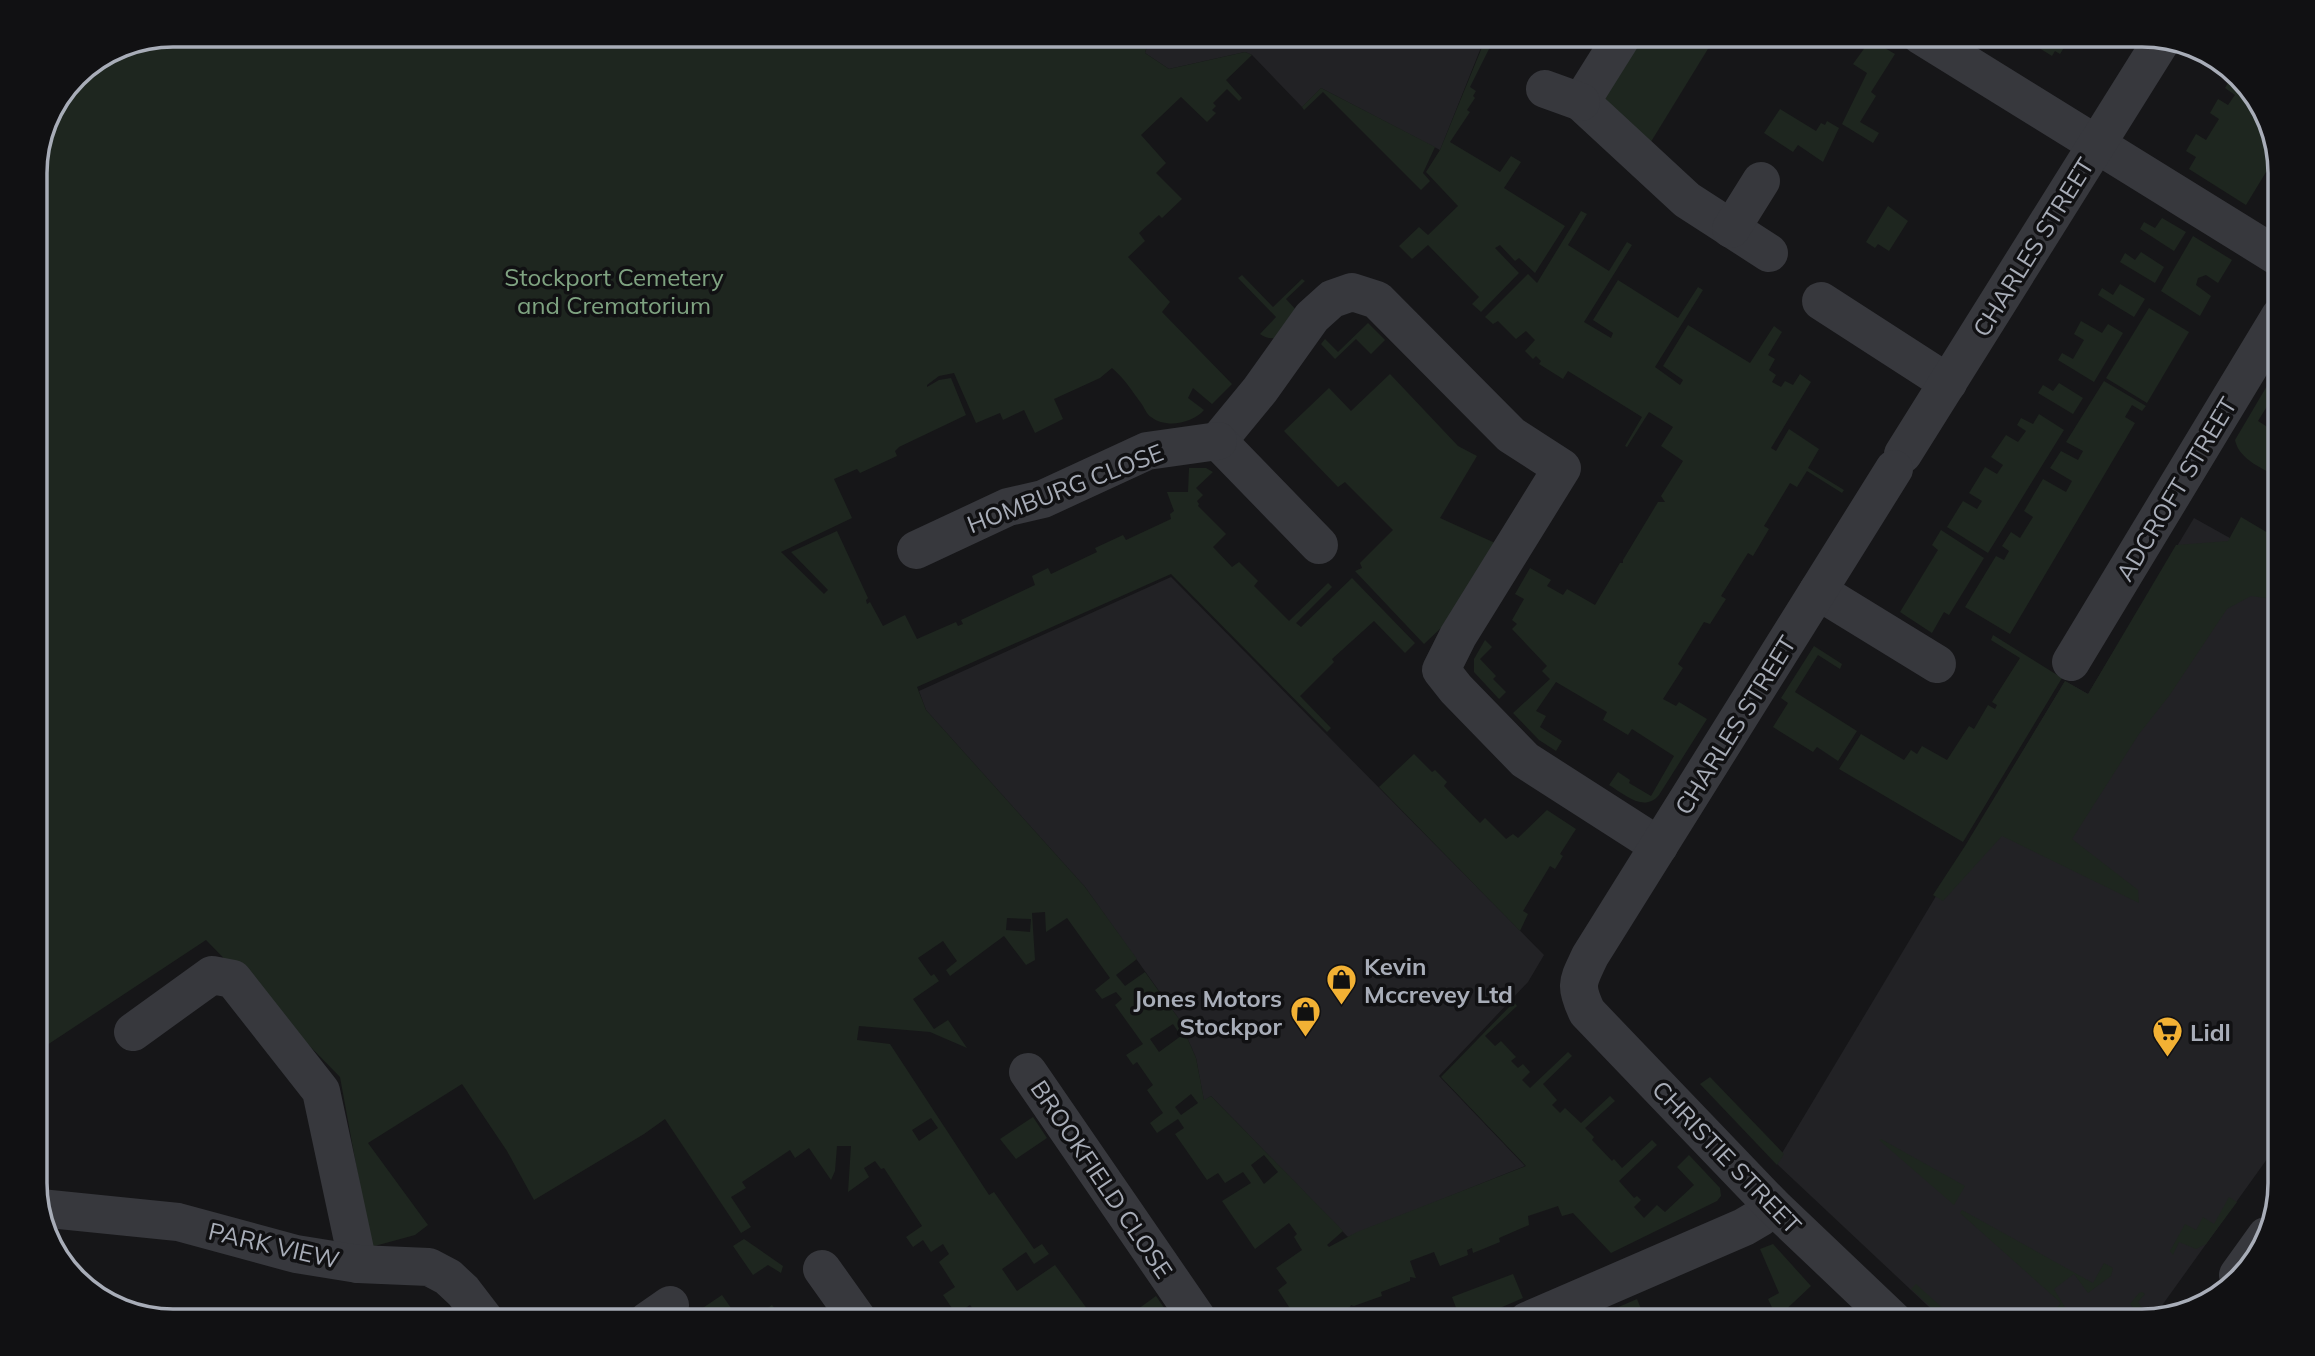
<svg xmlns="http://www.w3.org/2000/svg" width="2315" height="1356" font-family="Mulish,sans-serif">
	<rect width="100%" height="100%" fill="#161618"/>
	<g fill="#222225">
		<polygon points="1150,35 1486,35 1440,150 1321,88 1302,107 1252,55 1245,52 1169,69 1145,53"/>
		<polygon points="2194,518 2280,566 2280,1141 2153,1318 2142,1321 1944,1321 1776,1163 2065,681 2088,694"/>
		<polygon points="1171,577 1544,955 1528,982 1439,1076 1525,1166 1348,1237 1211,1096 1204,1101 1196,1058 1179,1019 1085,887 926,710 919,691"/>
	</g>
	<g fill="#1e261f" fill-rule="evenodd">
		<path d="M173 35H1150L1145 53 1169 69 1245 52 1252 55 1226 80 1242 98 1239 101 1227 89 1213 103 1216 106 1212 110 1216 113 1207 122 1181 97 1141 135 1166 163 1156 173 1182 199 1162 218 1159 215 1139 233 1145 241 1128 257 1170 302 1162 312 1232 384 1212 404 1193 388 1188 398 1204 410C1193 423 1166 429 1151 417 1147 415 1144 407 1141 403 1132 391 1124 378 1112 368L1100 378 1054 399 1063 419 1035 433 1024 410 1003 420 1000 413 976 423 954 373 939 376 927 385V387L939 380 951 378 966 415 899 447 895 451 897 456 860 473 857 469 834 479 852 518 781 552 824 594 828 590 791 552 837 531 868 598 866 600 867 604 870 602 883 626 905 615 917 639 956 622 958 626 963 624 961 620 1035 585 1032 576 1048 568 1051 574 1097 552 1095 548 1123 535 1126 540 1171 519 1170 514 1174 511 1167 492H1188L1189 468H1206L1213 472 1196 488 1203 495 1197 501 1199 504 1198 506 1226 534 1213 547 1232 567 1239 562 1258 581 1254 586 1289 621 1328 583 1332 587 1296 623 1301 627 1352 578 1415 643 1405 653 1374 621 1332 659 1334 662 1300 696 1331 728 1327 732 1171 574 917 687 926 710 1085 887 1137 959 1116 975 1125 986 1145 972 1179 1019 1196 1058 1204 1100 1211 1096 1343 1231 1327 1245 1329 1247 1357 1232 1526 1166 1441 1077 1514 1002 1517 1006 1485 1036 1495 1046 1501 1041 1516 1057 1511 1061 1518 1068 1523 1064 1530 1072 1522 1080 1530 1088 1568 1052 1572 1056 1543 1084 1557 1100 1552 1105 1560 1113 1565 1108 1581 1123 1610 1096 1615 1101 1585 1128 1594 1137 1592 1140 1612 1161 1614 1159 1622 1168 1652 1140 1657 1145 1619 1181 1634 1198 1637 1196 1641 1200 1634 1207 1644 1218 1657 1205 1665 1212 1694 1185 1677 1167 1689 1155 1720 1188 1721 1196 1717 1201 1611 1253 1573 1213 1562 1216 1558 1206 1528 1216 1529 1225 1499 1238 1500 1242 1473 1253 1472 1248 1467 1250 1468 1255 1440 1266 1434 1252 1410 1261 1416 1278 1410 1277V1281L1381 1292 1382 1296 1354 1306 1351 1305 1350 1307 1314 1321H1308L1306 1318 1305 1321H1287L1284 1316 1291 1310 1278 1290 1287 1283 1276 1268 1302 1250 1294 1237 1297 1234 1289 1223 1255 1249 1222 1201 1251 1183 1243 1172 1225 1183 1218 1173 1207 1180 1175 1134 1184 1128 1178 1119 1157 1133 1150 1123 1163 1113 1147 1090 1153 1085 1137 1062 1133 1065 1126 1055 1143 1044 1115 1005 1122 999 1116 992 1102 999 1095 990 1110 978 1067 918 1046 932 1045 912 1032 913 1035 960 1026 965 1004 936 950 976 946 970 957 961 943 941 918 958 931 976 934 974 939 981 913 999 934 1029 948 1020 967 1048 930 1032 859 1026 857 1040 890 1044 989 1195 994 1192 1034 1249 1042 1244 1049 1254 1034 1264 1026 1252 1002 1269 1017 1291 1055 1265 1096 1321H982L970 1305 956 1314 943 1295 955 1287 939 1262 949 1254 943 1244 931 1252 923 1240 913 1247 906 1237 922 1226 884 1168 881 1169 875 1161 864 1168 869 1177 848 1192 851 1146H837L835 1171 831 1180 809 1148 795 1158 790 1150 742 1182 746 1188 731 1197 751 1227 741 1233 665 1119 644 1134 534 1200 507 1151 462 1084 368 1143 428 1225 415 1235 371 1247 340 1077 206 940 35 1053V351L44 343 35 331V165L46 120 76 75 121 45ZM1007 918 1031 919 1030 932 1006 930ZM1173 1024 1181 1036 1159 1052 1150 1039ZM1191 1094 1198 1103 1181 1115 1175 1107ZM931 1118 938 1128 919 1141 912 1130ZM1264 1155 1278 1172 1264 1184 1251 1165Z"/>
		<polygon points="1487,35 1511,35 1507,42 1498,37 1495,41 1493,41 1470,87 1476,91 1473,96 1475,98 1467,110 1470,112 1450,142 1500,172 1511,156 1521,162 1504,188 1565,226 1535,273 1519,258 1515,261 1500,245 1495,248 1519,273 1481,312 1472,304 1479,297 1428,245 1412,259 1399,246 1419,227 1428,235 1458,206 1426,172 1440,150"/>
		<polygon points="1623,35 1714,35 1714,39 1641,158 1581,102"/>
		<polygon points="1874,35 1883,35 1878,44 1895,54 1871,92 1876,96 1860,122 1879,133 1873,143 1842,124 1867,73 1853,64"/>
		<polygon points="2028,35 2072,35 2060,54 2055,51 2052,56 2025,39"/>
		<polygon points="2228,83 2238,89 2241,84 2261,104 2277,154 2246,205 2189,169 2196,157 2186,151 2196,134 2206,140 2219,119 2210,113 2218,99 2228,105 2235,95 2225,88"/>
		<polygon points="1321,88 1435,147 1423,173 1430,181 1421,190 1323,92 1304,110 1302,107"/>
		<polygon points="1780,109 1816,131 1821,123 1825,125 1827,121 1839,128 1823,162 1798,145 1793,152 1764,133"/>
		<polygon points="1888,206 1908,221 1889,251 1878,244 1875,248 1866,242"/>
		<path d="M1581 211 1587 214 1568 245 1609 271 1627 242 1632 245 1584 322 1611 338 1613 333 1593 320 1618 280 1678 318 1698 287 1703 290 1655 367 1680 385 1683 380 1663 366 1688 325 1750 363 1774 326 1782 332 1768 355 1775 359 1769 370 1776 375 1772 382 1781 387 1785 381 1793 385 1800 374 1811 382 1771 448 1776 451 1789 429 1819 449 1808 468 1844 490 1842 493 1807 471 1797 487 1790 483 1764 526 1769 529 1753 556 1748 553 1721 596 1726 599 1710 624 1704 622 1678 664 1683 668 1663 699 1676 706 1679 702 1707 719 1659 795C1644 813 1624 794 1609 785L1618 772 1630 780 1629 783 1651 796 1674 756 1632 729 1628 735 1603 720 1607 712 1556 682 1536 711 1546 716 1540 727 1562 741 1556 751 1539 740 1513 713 1550 679 1542 671 1547 666 1512 629 1517 624 1512 620 1524 599 1515 594 1530 568 1551 580 1547 586 1563 595 1567 589 1595 605 1620 563H1623V560L1658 502H1665L1661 496 1683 461 1661 446 1673 427 1649 412 1627 447 1625 446 1642 417 1568 371 1563 379 1539 364 1541 361 1536 356 1533 359 1525 351 1535 340 1526 331 1516 339 1498 321 1493 324 1485 317 1528 274 1537 283Z"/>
		<polygon points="2162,218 2186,232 2174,251 2140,229 2144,222 2155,228"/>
		<polygon points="2193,236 2232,260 2218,283 2206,275 2198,278 2196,285 2211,296 2200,316 2161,291"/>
		<polygon points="2141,252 2164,267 2155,283 2120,262 2125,253 2135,260"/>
		<path d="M1242 275 1273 307 1302 279 1305 281 1286 299 1299 313C1288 327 1279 347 1260 334L1276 317 1238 278Z"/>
		<polygon points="2120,284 2145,299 2134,317 2098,295 2102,288 2113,295"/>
		<polygon points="2149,308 2189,332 2147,403 2106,378"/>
		<polygon points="2081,321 2102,333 2108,324 2123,333 2094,382 2058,360 2062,353 2073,359 2084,340 2074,334"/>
		<polygon points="1368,323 1385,340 1371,354 1356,339 1335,359 1321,344 1325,339 1338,352"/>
		<path d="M2277 369 2280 373V398L2274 395 2258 421 2280 435V444L2273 456 2280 460V478C2264 469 2239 460 2235 440Z"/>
		<polygon points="1390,374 1458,446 1477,456 1440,518 1495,543 1442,627 1424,644 1355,571 1362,568 1360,563 1393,530 1345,482 1338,487 1284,431 1329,388 1351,411"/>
		<polygon points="2104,381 2146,406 2142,411 2132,405 2125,417 2135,423 2010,634 1965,607 1996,556 2004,560 2009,551 2002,546 2011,532 2020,538 2033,517 2024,511 2043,479 2066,492 2072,481 2050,468 2061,451 2078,460 2083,451 2066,442"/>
		<polygon points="2059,383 2083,398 2073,414 2038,393 2043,385 2053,391"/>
		<polygon points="2039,414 2064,430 1988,553 1947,527 1963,501 1977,509 1982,501 1969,493 1985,467 1997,474 2003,465 1991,457 2006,435 2018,442 2026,431 2017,425 2021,418 2033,424"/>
		<polygon points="2241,517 2280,540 2280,600 2251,596 2227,609 2169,696 2139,734 2072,839 2138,890 2139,903 2002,836 1943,901 1933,895 1965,846 2065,681 2088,694 2176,545 2228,541"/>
		<polygon points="1941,530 1984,558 1949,615 1944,612 1932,633 1900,612 1938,550 1932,545"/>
		<polygon points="1993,635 2062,678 1963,842 1839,769 1861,734 1904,760 1911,750 1917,754 1922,746 1947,760 1969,726 1974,729 1988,705 1995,709 1997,705 1992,702 2020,658 1991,640"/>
		<polygon points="1485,640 1492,647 1480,659 1496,676 1493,679 1506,692 1499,699 1474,672 1474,659"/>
		<polygon points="1814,646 1842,664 1840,669 1818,655 1795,692 1857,731 1838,761 1817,747 1813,752 1773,727 1788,703 1781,698"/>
		<polygon points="1414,754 1432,772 1435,770 1447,782 1444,786 1480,823 1485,818 1506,839 1513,834 1518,838 1547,810 1576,829 1560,854 1563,856 1555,869 1550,866 1523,911 1528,914 1520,931 1379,787"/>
		<polygon points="1710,1077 1784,1154 1777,1165 1700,1084"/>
		<polygon points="1033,1117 1047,1138 1016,1159 1000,1139"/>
		<polygon points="1881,1139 1965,1186 1954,1205 1879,1140"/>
		<polygon points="2229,1197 2237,1202 2206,1244 2196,1249 2179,1242 2173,1255 2170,1251 2185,1224 2196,1230 2203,1217 2214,1224"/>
		<polygon points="1962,1210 2093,1283 2104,1263 2113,1268 2111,1276 2088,1293 2074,1274 2054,1289 2066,1309 2046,1321 2061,1303 1960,1213"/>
		<polygon points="744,1239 783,1266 781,1273 768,1265 753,1275 733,1246"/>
		<polygon points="1773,1244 1811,1286 1777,1318 1768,1299 1779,1293 1760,1249"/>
		<polygon points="1513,1274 1523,1298 1470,1321 1461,1321 1452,1297"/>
		<polygon points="1916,1284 1957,1321 1946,1321 1911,1289"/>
		<polygon points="2142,1292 2145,1294 2138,1302 2149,1318 2142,1321 2130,1304 2139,1293"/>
		<polygon points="722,1295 740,1321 690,1321 688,1318"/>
		<polygon points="1156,1296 1173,1321 1141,1321 1134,1312"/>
		<polygon points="1637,1299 1646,1321 1586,1321"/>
		<polygon points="772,1305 779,1314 767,1321 748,1321"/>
	</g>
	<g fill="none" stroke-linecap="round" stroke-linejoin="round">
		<g stroke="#37383d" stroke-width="38">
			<polyline points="1623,35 1581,102 1687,200 1769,253"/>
			<polyline points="1920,35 2280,258"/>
			<polyline points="1545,89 1581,102"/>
			<polyline points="1731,229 1761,181"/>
			<polyline points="1821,301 1948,383"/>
			<polyline points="1218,441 1260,390 1312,317 1332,299 1352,292 1377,300 1511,435 1562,468 1458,636 1441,670 1456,689 1525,760 1659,846"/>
			<polyline points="1218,441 1319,545"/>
			<polyline points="1903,454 2162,40"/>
			<polyline points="916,550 1008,507 1043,499 1147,451 1218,441"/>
			<polyline points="1818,591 1937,664"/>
			<polyline points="2071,662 2280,316"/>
			<polyline points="133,1032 212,975 233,979 321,1091 358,1264"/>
			<polyline points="1028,1072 1199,1321"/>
			<polyline points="40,1208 178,1222 296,1254 358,1264 429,1267 448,1277 463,1291 486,1321"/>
			<polyline points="822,1269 859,1321"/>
			<polyline points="2238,1275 2266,1236"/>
			<polyline points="647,1321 670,1305"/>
			<polyline points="1527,1321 1744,1227 1761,1217 1772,1205"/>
			<path d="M1894 1321 1772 1205 1587 1012C1574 984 1578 982 1590 956L1894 469"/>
		</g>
	</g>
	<defs>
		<symbol id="shop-pin" viewBox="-11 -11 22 30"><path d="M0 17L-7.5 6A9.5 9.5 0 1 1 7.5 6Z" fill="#f2b134" stroke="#111113"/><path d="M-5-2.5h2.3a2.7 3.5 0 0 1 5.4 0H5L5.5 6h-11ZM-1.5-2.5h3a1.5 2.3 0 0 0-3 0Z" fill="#111"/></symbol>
		<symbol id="supermarket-pin" viewBox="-11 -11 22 30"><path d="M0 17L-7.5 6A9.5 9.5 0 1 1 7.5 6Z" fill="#f2b134" stroke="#111113"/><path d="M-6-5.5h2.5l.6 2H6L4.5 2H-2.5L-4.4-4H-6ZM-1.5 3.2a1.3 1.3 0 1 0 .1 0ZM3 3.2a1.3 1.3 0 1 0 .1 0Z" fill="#111"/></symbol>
	</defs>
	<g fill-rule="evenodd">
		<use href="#shop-pin" x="1324" y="962" width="35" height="47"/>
		<use href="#shop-pin" x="1288" y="994" width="35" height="47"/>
		<use href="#supermarket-pin" x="2150" y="1014" width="35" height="47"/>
	</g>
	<g text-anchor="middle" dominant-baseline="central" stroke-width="7" stroke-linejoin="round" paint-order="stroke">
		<g font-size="24" fill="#a8adb8" stroke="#111113">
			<text transform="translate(2033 247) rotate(-58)">CHARLES STREET</text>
			<text transform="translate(1065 488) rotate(-21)">HOMBURG CLOSE</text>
			<text transform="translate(2176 489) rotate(-59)">ADCROFT STREET</text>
			<text transform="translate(1735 725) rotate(-58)">CHARLES STREET</text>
			<text transform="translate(1727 1157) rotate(46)">CHRISTIE STREET</text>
			<text transform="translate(1102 1179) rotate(56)">BROOKFIELD CLOSE</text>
			<text transform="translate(274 1245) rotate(13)">PARK VIEW</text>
		</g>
		<g font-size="24" fill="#7fa381" stroke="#111113">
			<text x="614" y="277">Stockport Cemetery<tspan x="614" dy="28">and Crematorium</tspan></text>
		</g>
		<g font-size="24" font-weight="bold" fill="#a8adb8" stroke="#111113" text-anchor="start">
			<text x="1364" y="966">Kevin<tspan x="1364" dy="28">Mccrevey Ltd</tspan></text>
			<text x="1282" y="998" text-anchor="end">Jones Motors<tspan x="1282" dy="28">Stockpor</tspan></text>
			<text x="2190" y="1032">Lidl</text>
		</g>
	</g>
	<path d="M0 0H2315V1356H0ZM173 47H2142A126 126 0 0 1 2268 173V1183A126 126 0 0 1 2142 1309H173A126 126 0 0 1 47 1183V173A126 126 0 0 1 173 47Z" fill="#111113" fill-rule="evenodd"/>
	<path fill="none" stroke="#a8adb8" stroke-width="3.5" d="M173 47H2142A126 126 0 0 1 2268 173V1183A126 126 0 0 1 2142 1309H173A126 126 0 0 1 47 1183V173A126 126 0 0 1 173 47Z"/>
</svg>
